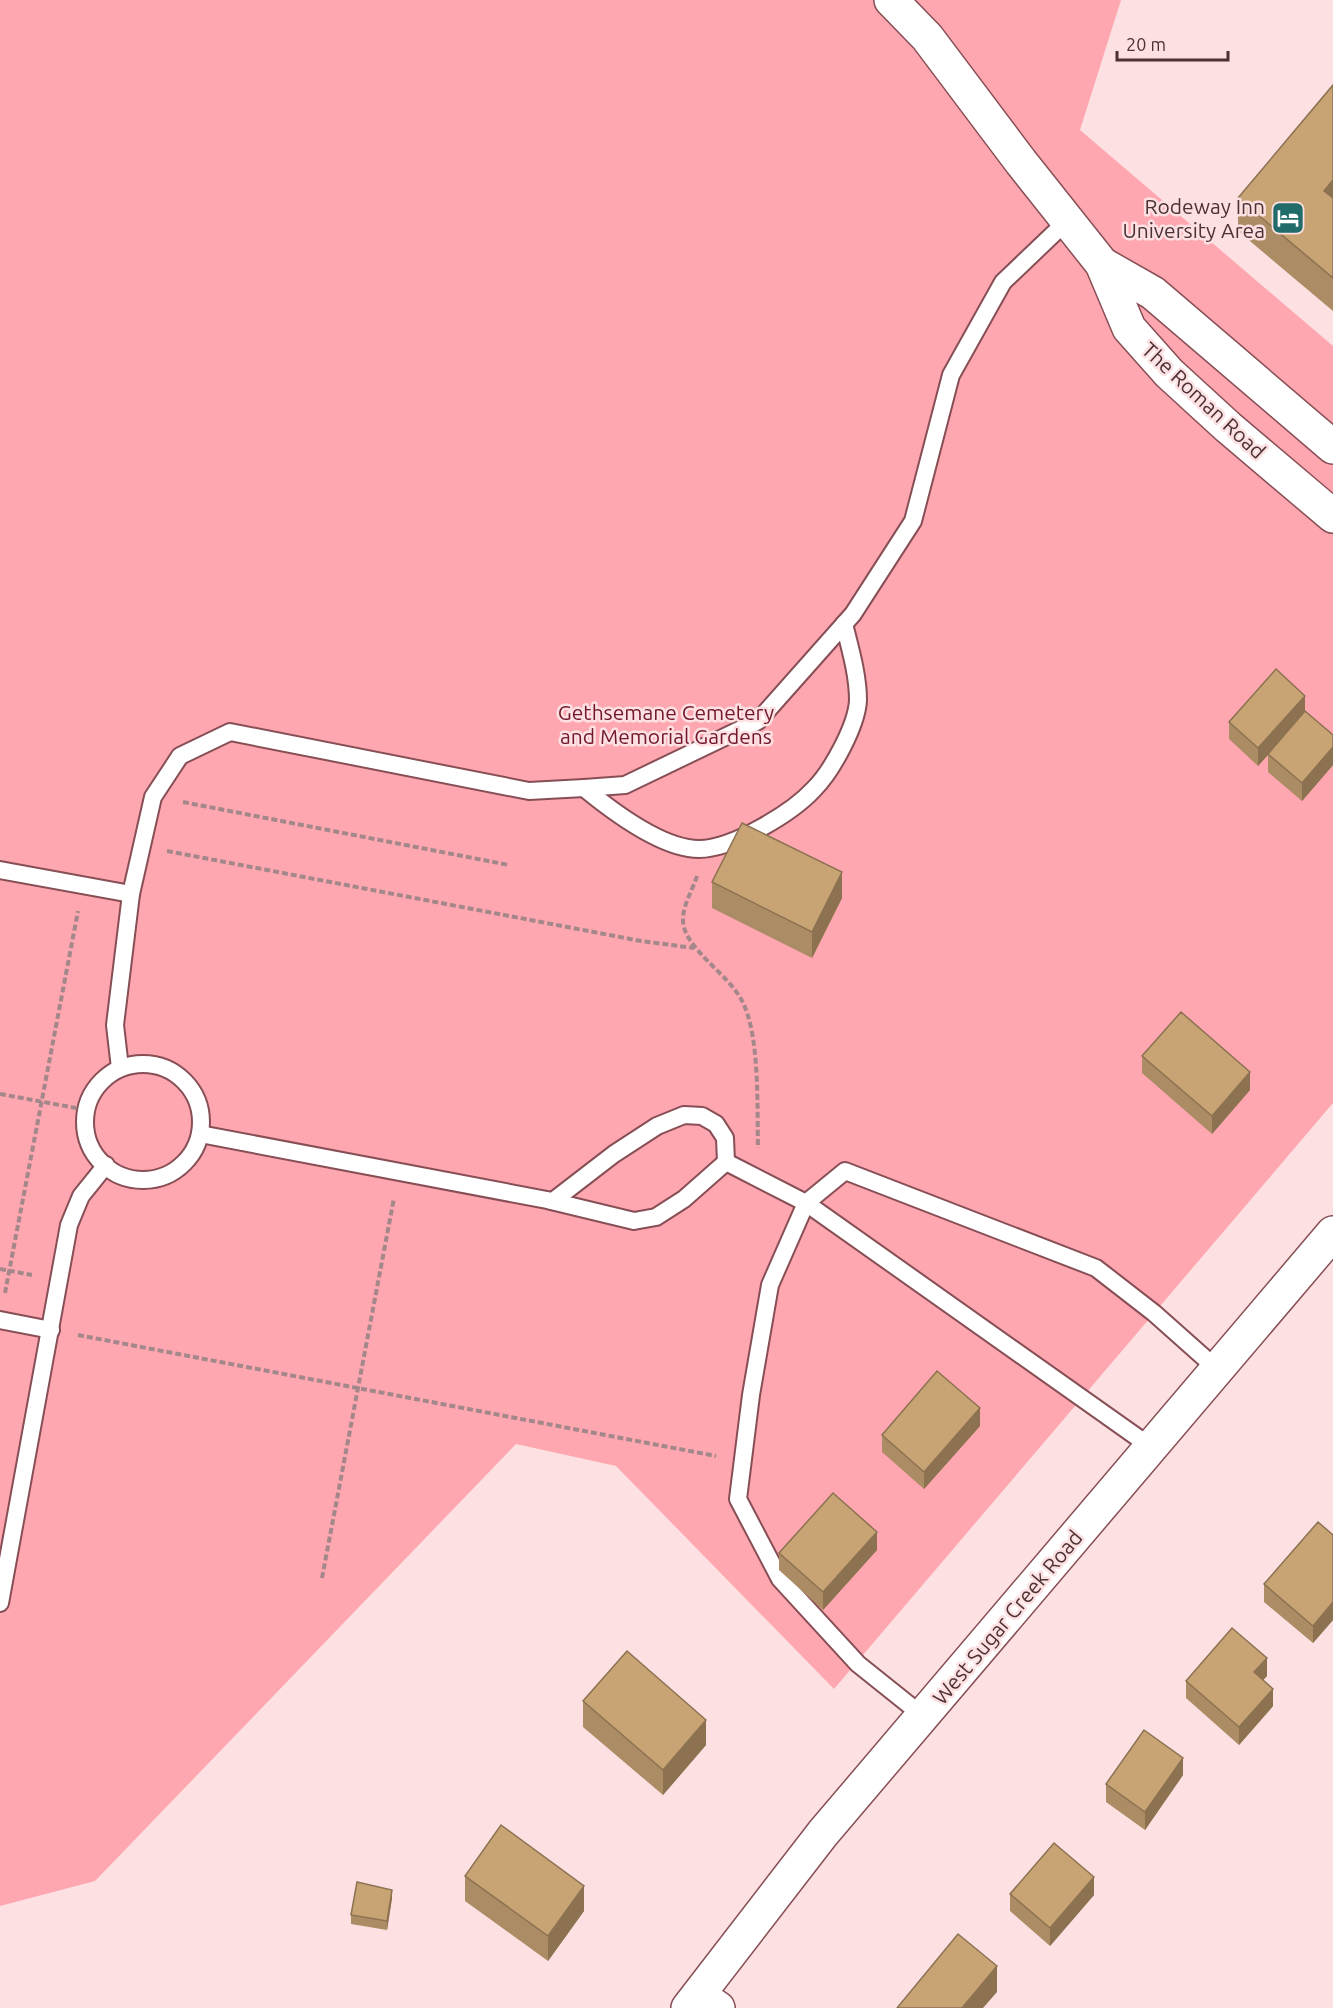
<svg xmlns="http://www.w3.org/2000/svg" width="1333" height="2008" font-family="Ubuntu,sans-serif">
	<rect width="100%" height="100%" fill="#fce0e2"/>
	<polygon fill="#fea7b0" points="0,0 1121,0 1080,130 1333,346 1333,1103 834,1689 616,1466 516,1444 95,1881 0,1906"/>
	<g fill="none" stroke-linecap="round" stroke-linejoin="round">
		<defs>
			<g id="lane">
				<path d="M584 788C612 811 662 849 699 849 732 849 792 813 814 789 832 771 857 725 858 700 858 675 850 648 844 624"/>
				<polyline points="0,870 131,894"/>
				<circle cx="143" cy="1122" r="58"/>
				<polyline points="120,1068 115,1025 131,894 153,797 180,756 230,732 529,791 584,788 625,785 758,721 853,614 913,521 951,375 1003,282 1068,220"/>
				<polyline points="200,1134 547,1200 634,1221 656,1217 684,1199 726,1162 806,1203 1151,1447"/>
				<polyline points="553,1201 614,1154 657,1126 684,1115 702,1116 716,1124 725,1138 726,1162"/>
				<polyline points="0,1320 51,1330"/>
				<polyline points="0,1603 69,1225 81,1196 106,1165"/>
				<polyline points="923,1716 858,1664 780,1579 738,1499 751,1395 770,1285 806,1203 845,1171 1096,1268 1154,1313 1217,1369"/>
			</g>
			<g id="street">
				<polyline points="891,0 927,37 1021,162 1102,264 1129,328 1169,373 1228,427 1333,516"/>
				<polyline points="1102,264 1153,293 1333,447"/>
				<polyline points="699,1995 718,2008"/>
			</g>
			<polyline id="secondary" points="688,2008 823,1833 1333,1233"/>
		</defs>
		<use href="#lane" stroke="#874e55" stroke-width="20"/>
		<use href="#street" stroke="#874e55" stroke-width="36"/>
		<use href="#secondary" stroke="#874e55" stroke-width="36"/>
		<g stroke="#a3878a" stroke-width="4" stroke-dasharray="6 3" stroke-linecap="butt">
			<polyline points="183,802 509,865"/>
			<polyline points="167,851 641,941 694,948"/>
			<path d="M697 876C693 889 683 905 683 919 682 948 730 974 743 1003 760 1037 757 1109 758 1148"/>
			<polyline points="0,1094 87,1110"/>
			<polyline points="0,1269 32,1275"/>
			<polyline points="5,1293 78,911"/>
			<polyline points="78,1335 716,1456"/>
			<polyline points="322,1578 394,1198"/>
		</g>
		<use href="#lane" stroke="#fff" stroke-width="16"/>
		<use href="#street" stroke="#fff" stroke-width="33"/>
		<use href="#secondary" stroke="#fff" stroke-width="33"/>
	</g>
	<g fill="#ac8c64">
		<polygon points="1333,85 1333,311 1238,231 1238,198"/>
		<polygon points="1305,711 1333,735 1333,765 1302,801 1268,772 1268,755 1258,766 1229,739 1229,722"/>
		<polygon points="712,882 842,898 812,958 712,908"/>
		<polygon points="1142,1056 1250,1090 1212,1134 1142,1073"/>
		<polygon points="980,1426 924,1489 882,1452 882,1435"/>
		<polygon points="1333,1535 1333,1620 1313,1643 1264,1602 1264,1584"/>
		<polygon points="877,1550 823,1610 779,1570 779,1553"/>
		<polygon points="1267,1676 1263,1680 1273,1706 1239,1745 1186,1698 1186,1681"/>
		<polygon points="583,1701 706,1745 663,1795 583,1727"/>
		<polygon points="1183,1775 1145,1830 1106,1802 1106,1784"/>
		<polygon points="465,1876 584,1911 548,1961 465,1901"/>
		<polygon points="1010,1894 1094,1895 1050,1946 1010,1911"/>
		<polygon points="392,1898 387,1930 351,1924 351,1915"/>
	</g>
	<g fill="#8c7251">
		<polygon points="1333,180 1333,213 1324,191"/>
		<polygon points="1305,696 1305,713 1258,766 1258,748"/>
		<polygon points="1333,747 1333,765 1302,801 1302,783"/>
		<polygon points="842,872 842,898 812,958 812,932"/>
		<polygon points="1250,1072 1250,1090 1212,1134 1212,1116"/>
		<polygon points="980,1408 980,1426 924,1489 924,1472"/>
		<polygon points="877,1532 877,1550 823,1610 823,1592"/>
		<polygon points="1333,1602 1333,1620 1313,1643 1313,1626"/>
		<polygon points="1267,1658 1267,1676 1254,1690 1254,1672"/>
		<polygon points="1273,1689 1273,1706 1239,1745 1239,1727"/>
		<polygon points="706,1720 706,1745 663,1795 663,1770"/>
		<polygon points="1183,1758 1183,1775 1145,1830 1145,1812"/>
		<polygon points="1094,1877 1094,1895 1050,1946 1050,1928"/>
		<polygon points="584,1886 584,1911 548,1961 548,1936"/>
		<polygon points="392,1890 392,1898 387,1930 387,1921"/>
		<polygon points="997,1966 997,1992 983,2008 962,2008"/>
	</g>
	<g fill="#c8a374" stroke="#8c7251" stroke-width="1.5">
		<polygon points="1333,85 1333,180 1324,191 1333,198 1333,278 1238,198"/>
		<polygon points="1276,669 1305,696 1258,748 1229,722"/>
		<polygon points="1305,711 1333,735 1333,747 1302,783 1268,754"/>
		<polygon points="742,823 842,872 812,932 712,882"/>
		<polygon points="1181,1012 1250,1072 1212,1116 1142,1056"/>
		<polygon points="937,1371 980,1408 924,1472 882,1435"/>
		<polygon points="833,1493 877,1532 823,1592 779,1553"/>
		<polygon points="1318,1522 1333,1535 1333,1602 1313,1626 1264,1584"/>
		<polygon points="1232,1628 1267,1658 1254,1672 1273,1689 1239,1727 1186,1681"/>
		<polygon points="627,1651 706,1720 663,1770 583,1701"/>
		<polygon points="1144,1730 1183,1758 1145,1812 1106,1784"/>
		<polygon points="501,1825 584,1886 548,1936 465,1876"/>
		<polygon points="1054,1843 1094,1877 1050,1928 1010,1894"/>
		<polygon points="357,1882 392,1890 387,1921 351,1915"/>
		<polygon points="958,1934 997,1966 962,2008 897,2008"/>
	</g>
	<defs>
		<symbol id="hotel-square" viewBox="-11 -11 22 22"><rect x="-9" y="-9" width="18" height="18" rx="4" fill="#206c6b" stroke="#fce0e2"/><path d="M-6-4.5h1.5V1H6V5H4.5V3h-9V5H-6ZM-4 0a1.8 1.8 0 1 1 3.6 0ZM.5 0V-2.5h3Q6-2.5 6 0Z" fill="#fff"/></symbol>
	</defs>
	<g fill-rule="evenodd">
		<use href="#hotel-square" x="1269" y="199" width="38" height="38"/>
	</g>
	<g text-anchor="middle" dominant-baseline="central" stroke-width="5" stroke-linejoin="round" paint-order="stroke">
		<g font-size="21" fill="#4d3235" stroke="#fce0e2" text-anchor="end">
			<text x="1265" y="206">Rodeway Inn<tspan x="1265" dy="24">University Area</tspan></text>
		</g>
		<g font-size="21" fill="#4d3235" stroke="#fce0e2">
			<text transform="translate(1204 400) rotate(43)">The Roman Road</text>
			<text transform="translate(1007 1617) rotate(-50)">West Sugar Creek Road</text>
		</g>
		<g font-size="21" fill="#71172b" stroke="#fce0e2">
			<text x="666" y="712">Gethsemane Cemetery<tspan x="666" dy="24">and Memorial Gardens</tspan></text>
		</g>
	</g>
	<path d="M1117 51v9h111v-9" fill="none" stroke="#4d3235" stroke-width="3"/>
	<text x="1126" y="51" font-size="18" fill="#4d3235" stroke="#fce0e2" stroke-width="4.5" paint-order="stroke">20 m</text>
</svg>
